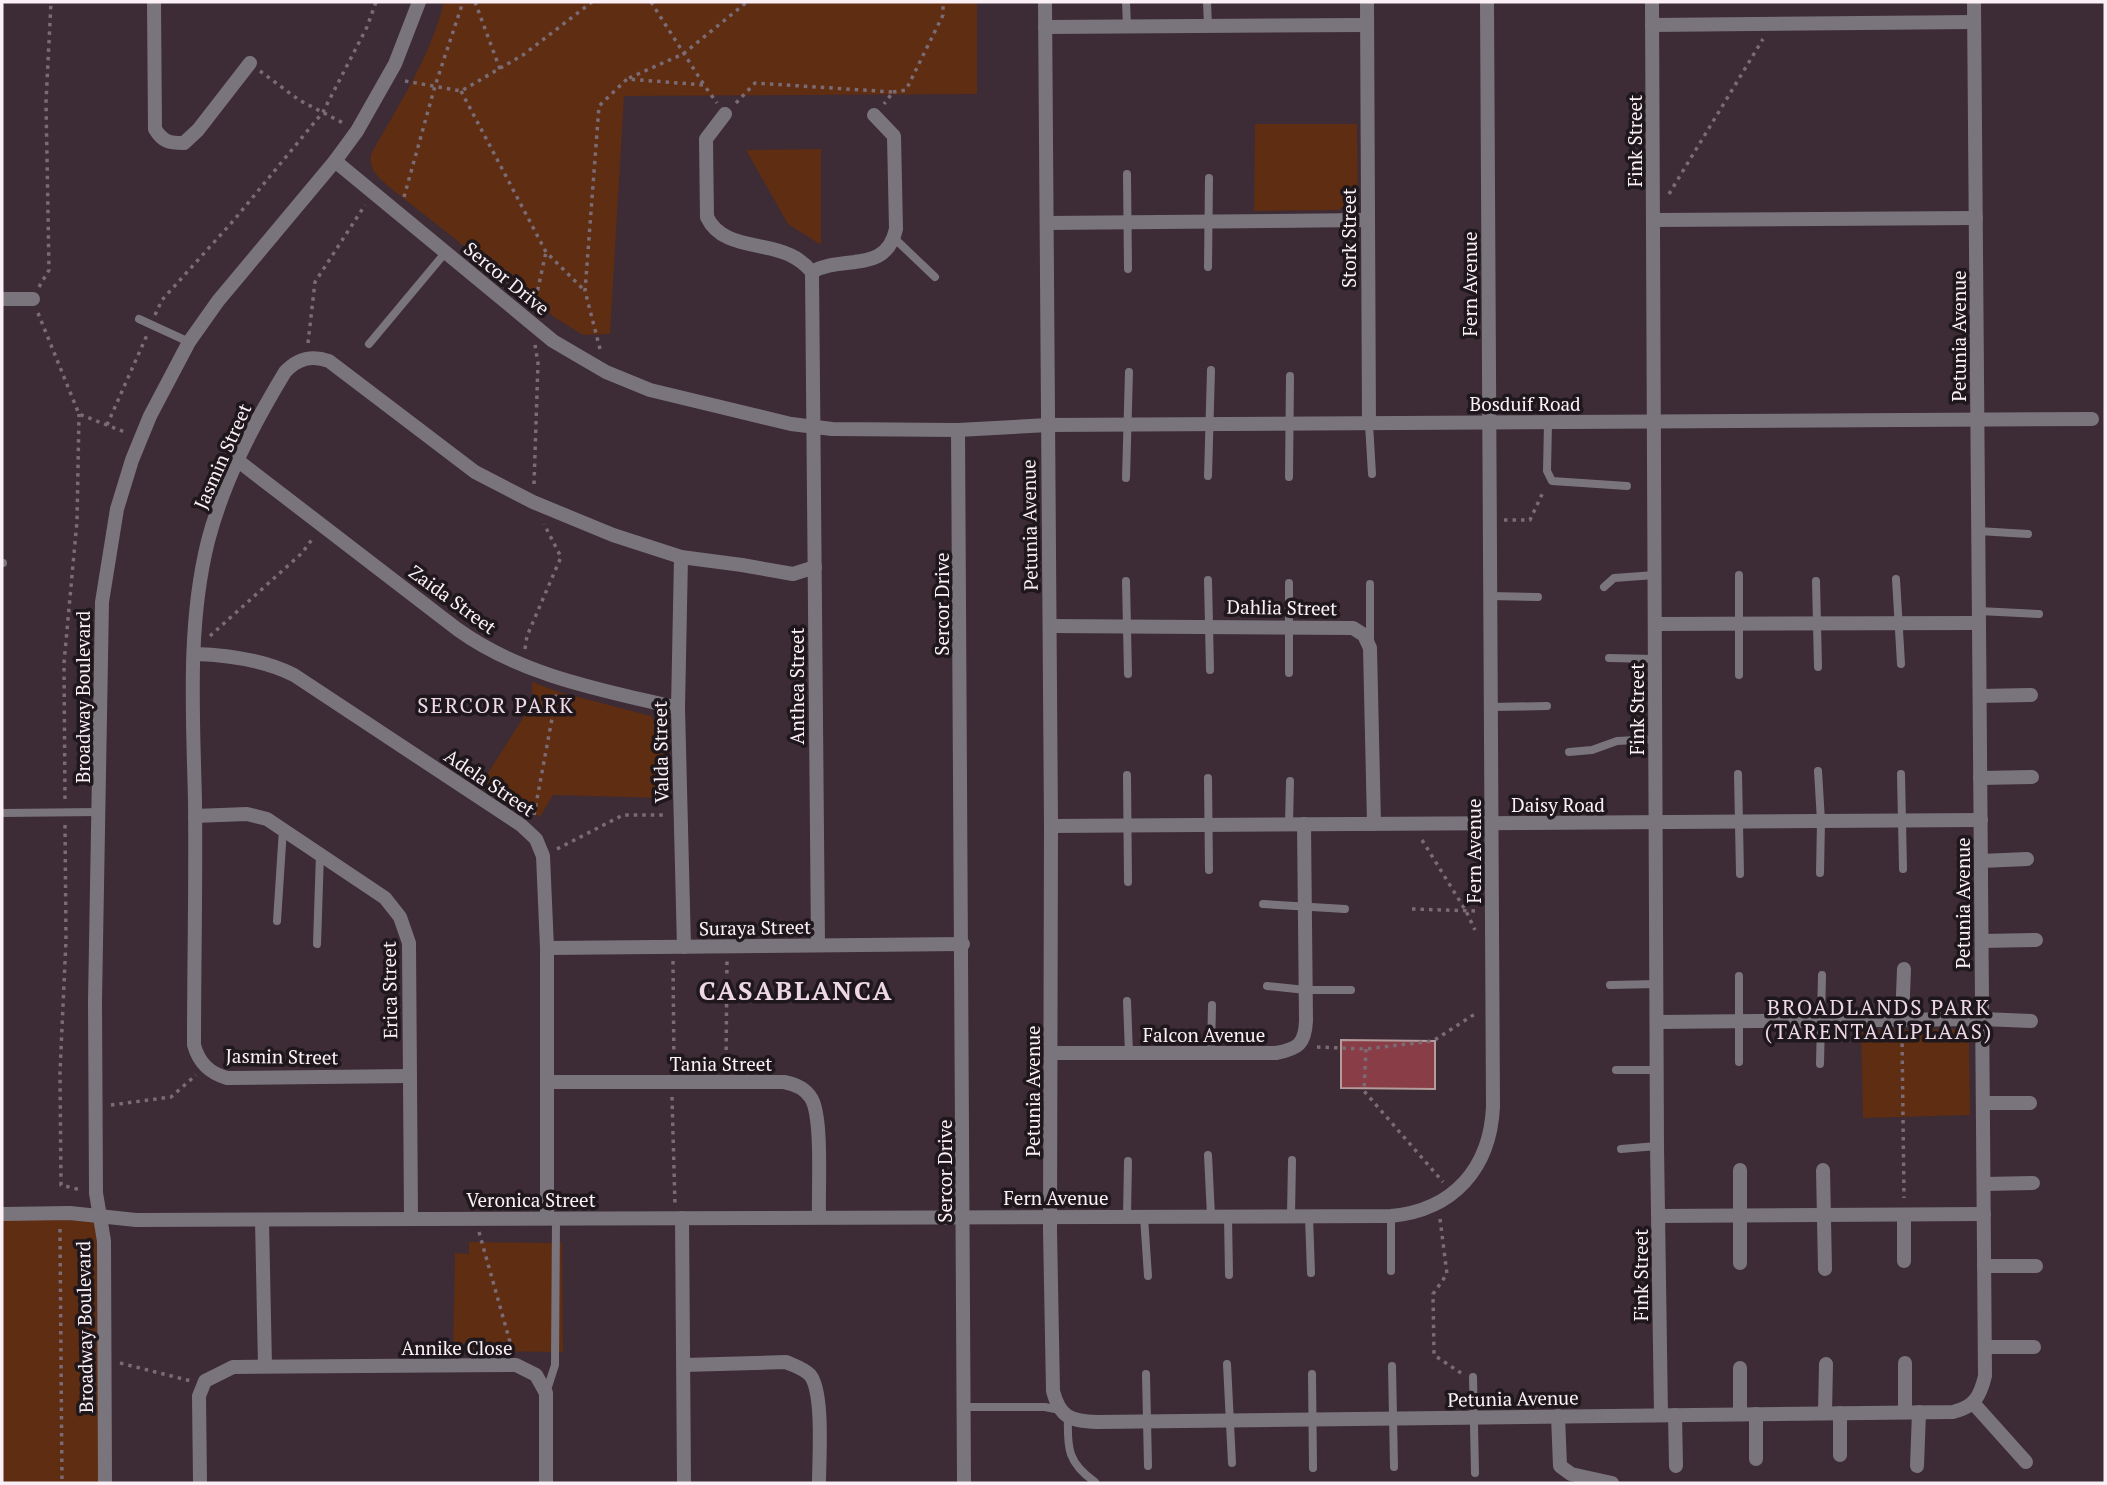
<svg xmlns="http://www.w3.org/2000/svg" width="2107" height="1485" font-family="'PT Serif',serif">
	<rect width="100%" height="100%" fill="#3d2b35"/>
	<g fill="#5e2d12">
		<path d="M444 2H977V94L624 96 610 334 583 335 554 317 393 190C381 179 368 172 371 154 399 104 430 58 444 2Z"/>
		<polygon points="1255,124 1357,124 1358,193 1339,210 1254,211"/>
		<polygon points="821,149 821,245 788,224 746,150"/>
		<polygon points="532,682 559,692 651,716 665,734 664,798 553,795 540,817 483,781 533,702"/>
		<polygon points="1961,1029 1969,1039 1970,1115 1863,1118 1861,1031"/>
		<polygon points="98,1216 105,1483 2,1483 2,1217"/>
		<polygon points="469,1242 562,1243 563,1352 453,1351 455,1253 469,1254"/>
	</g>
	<polygon fill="#893d46" stroke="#b49b9c" stroke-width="2" points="1341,1040 1435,1041 1435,1089 1341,1088"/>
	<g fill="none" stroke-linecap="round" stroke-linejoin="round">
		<g stroke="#7b6b74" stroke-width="3.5" stroke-dasharray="3.5 5" stroke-linecap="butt">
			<polyline points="475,2 500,69"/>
			<polyline points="651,2 704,85"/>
			<polyline points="260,71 299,100 345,124"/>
			<polyline points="629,78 683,54 747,2"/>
			<polyline points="405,81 461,91 523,55 592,2"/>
			<polyline points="461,91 546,252 585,291"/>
			<polyline points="893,92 906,90 943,15 943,2"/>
			<polyline points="736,103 755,83 893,92 884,104"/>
			<polyline points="1669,194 1763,39"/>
			<polyline points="404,197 435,86 463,2"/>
			<polyline points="39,287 49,270 46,102 51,2"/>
			<polyline points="534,307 546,252"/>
			<polyline points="38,313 79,414 127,433"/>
			<polyline points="155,315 162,300 234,220 323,112 367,27 376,2"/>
			<polyline points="308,343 315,282 365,205"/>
			<polyline points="600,349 585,291 599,106 627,79 704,85 717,103"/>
			<polyline points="107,425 147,335"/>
			<polyline points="534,484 538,363 535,345"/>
			<polyline points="1504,520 1530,520 1544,490"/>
			<polyline points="210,636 302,553 313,538"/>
			<polyline points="525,649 527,636 561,557 544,524"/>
			<polyline points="65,799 64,663 77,521 79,414"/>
			<polyline points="534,815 557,692"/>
			<polyline points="65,825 66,940 60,1072 61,1185 81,1190"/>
			<polyline points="1422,840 1466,911 1475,930"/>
			<polyline points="557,849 623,815 667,815"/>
			<polyline points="1412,909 1476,911"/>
			<polyline points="673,961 674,1069"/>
			<polyline points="1902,1035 1904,1198"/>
			<polyline points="1317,1047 1366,1049 1433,1041 1478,1012"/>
			<polyline points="1366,1049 1364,1091 1443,1182"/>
			<polyline points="726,1067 727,959"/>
			<polyline points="672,1097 675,1205"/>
			<polyline points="111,1105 171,1097 196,1075"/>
			<polyline points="1440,1219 1447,1274 1433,1294 1434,1355 1461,1373"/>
			<polyline points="60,1229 62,1483"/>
			<polyline points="479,1232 512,1349"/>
			<polyline points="120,1363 191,1381"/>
		</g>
		<g stroke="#7a757d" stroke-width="8">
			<polyline points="1126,2 1127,26"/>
			<polyline points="1207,2 1208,26"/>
			<polyline points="1127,174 1128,269"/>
			<polyline points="894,238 935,277"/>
			<polyline points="1208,267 1209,178"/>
			<polyline points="139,319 189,342"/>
			<polyline points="369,344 445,253"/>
			<polyline points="1548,423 1547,471 1552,481 1627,486"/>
			<polyline points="1369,424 1372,474"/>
			<polyline points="1208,476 1211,370"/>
			<polyline points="1289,477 1290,376"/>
			<polyline points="1126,478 1129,372"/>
			<polyline points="1978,531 2028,534"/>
			<polyline points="2,563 3,563"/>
			<polyline points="1896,579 1901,664"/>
			<polyline points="1208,580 1210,670"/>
			<polyline points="1126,581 1128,674"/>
			<polyline points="1816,581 1818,667"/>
			<polyline points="1289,583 1289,673"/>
			<polyline points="1604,587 1614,578 1655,575"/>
			<polyline points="1490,596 1538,597"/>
			<polyline points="1979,611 2039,614"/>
			<polyline points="1370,641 1370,584"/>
			<polyline points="1609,658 1655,659"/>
			<polyline points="1739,675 1739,575"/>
			<polyline points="1491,707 1547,706"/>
			<polyline points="1569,752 1592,750 1617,741 1656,739"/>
			<polyline points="1818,771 1821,821 1820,873"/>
			<polyline points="1738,774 1740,874"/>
			<polyline points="1901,774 1903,869"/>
			<polyline points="1127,775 1128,882"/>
			<polyline points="1208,778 1209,870"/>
			<polyline points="2,813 100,812"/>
			<polyline points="1289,824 1290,781"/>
			<polyline points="1263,904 1345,909"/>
			<polyline points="277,921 283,829"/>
			<polyline points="317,944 320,854"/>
			<polyline points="1739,976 1739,1062"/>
			<polyline points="1610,985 1658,984"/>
			<polyline points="1267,986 1306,990 1351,990"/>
			<polyline points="1127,1001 1129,1053"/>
			<polyline points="1211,1053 1212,1005"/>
			<polyline points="1820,1064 1822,975"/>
			<polyline points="1616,1070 1658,1070"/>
			<polyline points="1621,1149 1657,1146"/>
			<polyline points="1208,1155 1211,1216"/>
			<polyline points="1127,1216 1128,1161"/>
			<polyline points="1228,1216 1229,1275"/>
			<polyline points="1291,1216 1292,1160"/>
			<polyline points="1309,1216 1311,1273"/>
			<polyline points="1144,1217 1148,1276"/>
			<polyline points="1391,1271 1391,1216"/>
			<polyline points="1227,1364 1232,1463"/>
			<polyline points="1392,1366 1394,1467"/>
			<polyline points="1146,1374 1148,1466"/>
			<polyline points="1312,1374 1313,1468"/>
			<polyline points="1473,1377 1475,1473"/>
			<polyline points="546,1393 555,1365 556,1219"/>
			<polyline points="964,1407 1045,1407 1060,1410"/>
			<path d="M1068 1417C1067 1449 1068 1463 1095 1482"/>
		</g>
		<g stroke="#7a757d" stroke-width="14">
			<path d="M154 2 155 129C163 142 169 143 184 143L198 130 250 63"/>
			<path d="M1045 2 1051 826 1050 1230 1053 1391C1060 1418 1071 1421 1097 1422L1953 1412C1974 1407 1980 1397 1985 1376L1974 2"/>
			<polyline points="1367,2 1369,424"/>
			<polyline points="1652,2 1657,1146 1661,1415"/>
			<polyline points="1652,25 1974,22"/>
			<polyline points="1045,27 1367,25"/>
			<path d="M725 114 706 139 707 217C721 248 763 242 790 255 799 259 806 265 812 272L818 945"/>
			<polyline points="335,161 553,341 606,372 650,390 791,424 832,429 958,430 1048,425 2092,419"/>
			<polyline points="1653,220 1976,218"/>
			<polyline points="1047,223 1367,220"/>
			<path d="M812 272C843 254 886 275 896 229L894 136 874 115"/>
			<polyline points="2,299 33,299"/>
			<polyline points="958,430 964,1483"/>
			<path d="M237 460 457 629C522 676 602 690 678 708"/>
			<polyline points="681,557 678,708 684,947"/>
			<polyline points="1655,624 1979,623"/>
			<polyline points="1050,626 1353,628 1364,635 1370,648 1374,824"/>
			<path d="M195 654C228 655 264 660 294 675L521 825 536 839 543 856 547 948V1218"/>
			<polyline points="1980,696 2031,695"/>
			<polyline points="1980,778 2032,777"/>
			<polyline points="195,816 247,814 267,819 385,898 400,917 409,943 411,1219"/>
			<polyline points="1051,826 1981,820"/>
			<polyline points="1981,861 2027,859"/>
			<polyline points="1982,941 2036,940"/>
			<polyline points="547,948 963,944"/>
			<polyline points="1902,1020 1904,969"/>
			<polyline points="1658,1022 1982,1019 2031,1021"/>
			<path d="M1052 1053H1276C1298 1049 1305 1044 1306 1021L1304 824"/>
			<path d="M410 1076 227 1078C209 1073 199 1063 194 1045 194 964 196 882 195 801 193 715 187 625 208 541 224 480 253 425 285 372 298 358 312 355 329 361L475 472 533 502 613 535 681 557 742 565 793 574 815 567"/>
			<path d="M547 1082H784C795 1084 805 1088 811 1098 823 1116 818 1192 819 1217"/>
			<polyline points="1983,1103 2030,1103"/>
			<polyline points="1740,1170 1740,1263"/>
			<polyline points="1823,1170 1825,1269"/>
			<polyline points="1984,1184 2033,1183"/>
			<path d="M2 1214 70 1213 136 1220 1391 1216C1454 1210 1490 1168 1493 1107L1487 2"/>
			<polyline points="1659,1216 1984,1214"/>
			<polyline points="682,1218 684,1483"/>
			<polyline points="262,1220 265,1366"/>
			<polyline points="1904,1261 1904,1215"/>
			<polyline points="1984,1266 2036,1266"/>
			<polyline points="1985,1347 2034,1347"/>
			<polyline points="1905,1363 1905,1412"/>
			<path d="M684 1365 786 1362C795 1366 803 1368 810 1375 824 1392 819 1459 819 1483"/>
			<polyline points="1974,1404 2026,1462"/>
			<polyline points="1825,1413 1826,1364"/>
			<polyline points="1740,1414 1740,1368"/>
			<polyline points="1675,1415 1676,1466"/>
			<polyline points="1558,1416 1560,1466 1571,1474 1612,1483"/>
			<polyline points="1840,1455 1840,1413"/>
			<polyline points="1756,1459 1756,1414"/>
			<polyline points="1917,1466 1919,1412"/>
			<polyline points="200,1483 199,1396 205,1381 233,1367 516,1365 536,1375 546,1393 546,1483"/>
		</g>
		<polyline stroke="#7a757d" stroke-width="14" points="105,1483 104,1241 96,1193 95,1001 102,602 117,509 132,460 150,416 189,342 218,301 335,161 357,131 395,64 419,2"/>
	</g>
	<g text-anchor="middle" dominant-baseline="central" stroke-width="7" stroke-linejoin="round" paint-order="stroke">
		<g font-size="19" fill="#fcf0f7" stroke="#1e171b">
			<text transform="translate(1634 141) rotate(-90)">Fink Street</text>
			<text transform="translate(1348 238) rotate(-90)">Stork Street</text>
			<text transform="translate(507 278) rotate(39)">Sercor Drive</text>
			<text transform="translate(1469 284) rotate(-90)">Fern Avenue</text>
			<text transform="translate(1958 336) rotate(-90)">Petunia Avenue</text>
			<text x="1525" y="403">Bosduif Road</text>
			<text transform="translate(222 456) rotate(-66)">Jasmin Street</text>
			<text transform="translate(1029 525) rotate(-91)">Petunia Avenue</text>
			<text transform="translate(453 599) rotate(36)">Zaida Street</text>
			<text transform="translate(941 604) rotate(-90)">Sercor Drive</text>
			<text transform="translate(1282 607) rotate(1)">Dahlia Street</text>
			<text transform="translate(796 686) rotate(-90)">Anthea Street</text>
			<text transform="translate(82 697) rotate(-90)">Broadway Boulevard</text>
			<text transform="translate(1636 709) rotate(-90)">Fink Street</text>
			<text transform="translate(660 752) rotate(-91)">Valda Street</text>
			<text transform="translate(490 782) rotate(34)">Adela Street</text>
			<text x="1558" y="804">Daisy Road</text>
			<text transform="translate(1473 851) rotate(-90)">Fern Avenue</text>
			<text transform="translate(1962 903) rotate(-90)">Petunia Avenue</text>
			<text transform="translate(755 927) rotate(-1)">Suraya Street</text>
			<text transform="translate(389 990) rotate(-91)">Erica Street</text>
			<text x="1204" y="1034">Falcon Avenue</text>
			<text transform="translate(282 1056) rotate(1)">Jasmin Street</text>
			<text x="721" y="1063">Tania Street</text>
			<text transform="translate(1032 1091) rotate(-90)">Petunia Avenue</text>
			<text transform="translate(944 1171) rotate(-90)">Sercor Drive</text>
			<text x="1056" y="1197">Fern Avenue</text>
			<text x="531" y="1199">Veronica Street</text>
			<text transform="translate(1640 1275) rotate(-90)">Fink Street</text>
			<text transform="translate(84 1327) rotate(-91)">Broadway Boulevard</text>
			<text x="457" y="1347">Annike Close</text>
			<text transform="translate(1513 1398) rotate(-1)">Petunia Avenue</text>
		</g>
		<g font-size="21" letter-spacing="2" fill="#efd8e5" stroke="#1e171b">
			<text x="496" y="705">SERCOR PARK</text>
			<text x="1879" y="1007">BROADLANDS PARK<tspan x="1879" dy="24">(TARENTAALPLAAS)</tspan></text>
		</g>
		<g font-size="26" font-weight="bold" letter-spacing="2" fill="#efd8e5" stroke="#1e171b">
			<text x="796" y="990">CASABLANCA</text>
		</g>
	</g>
	<rect width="2107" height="1485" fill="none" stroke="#fcf0f7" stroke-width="7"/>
</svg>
